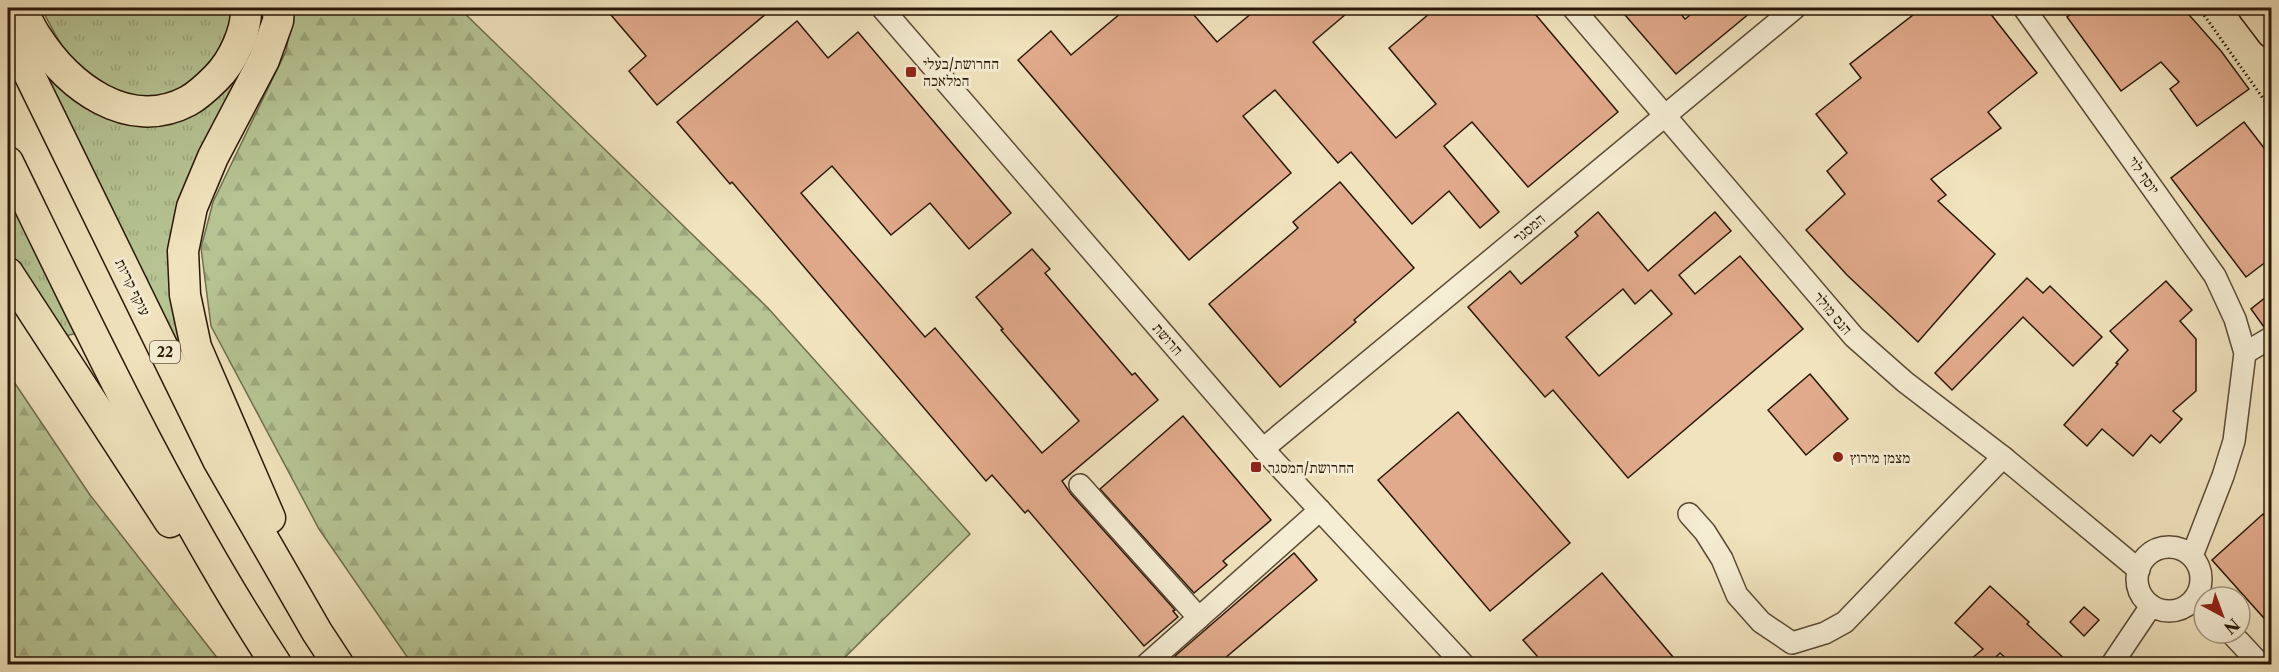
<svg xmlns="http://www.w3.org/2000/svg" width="2279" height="672" font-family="'Libre Caslon Text','Frank Ruhl Libre',serif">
	<defs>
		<pattern id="grass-tufts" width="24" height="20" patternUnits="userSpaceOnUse" patternTransform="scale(1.5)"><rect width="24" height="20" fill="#b6c494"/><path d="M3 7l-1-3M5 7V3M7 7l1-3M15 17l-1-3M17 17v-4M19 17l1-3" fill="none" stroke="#9da87e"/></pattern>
		<pattern id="forest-firs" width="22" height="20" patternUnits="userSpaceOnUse" patternTransform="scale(1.5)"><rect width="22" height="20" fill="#b6c494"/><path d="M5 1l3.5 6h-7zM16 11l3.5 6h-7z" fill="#9da87e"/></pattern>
	</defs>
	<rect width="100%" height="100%" fill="#f0e3bd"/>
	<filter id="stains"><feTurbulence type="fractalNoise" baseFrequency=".00333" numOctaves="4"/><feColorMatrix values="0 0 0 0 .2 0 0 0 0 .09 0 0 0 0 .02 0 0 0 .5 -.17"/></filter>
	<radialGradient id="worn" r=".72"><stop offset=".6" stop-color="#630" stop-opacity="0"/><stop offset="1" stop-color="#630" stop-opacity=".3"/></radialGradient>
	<g fill="url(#grass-tufts)" stroke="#706e4e" stroke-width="1.5">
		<polygon points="41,8 236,8 227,48 183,90 149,100 103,90 64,50"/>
		<polygon points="249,47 259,48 206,147 184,338 173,341 49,81 54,80 151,122"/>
		<polygon points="8,197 78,333 65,336 8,251"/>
	</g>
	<g fill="url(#forest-firs)" stroke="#706e4e" stroke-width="1.5">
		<polygon points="294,8 459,8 768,308 970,534 838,664 412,664 319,529 211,326 201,248 213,202 286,51"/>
		<polygon points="8,373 90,495 222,664 8,664"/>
	</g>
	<g fill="#e1aa8c" stroke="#2a1808" stroke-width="1.5" fill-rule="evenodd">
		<polygon points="605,8 773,8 657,105 629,71 646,56"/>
		<polygon points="1127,8 1188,8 1217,42 1258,8 1353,8 1313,42 1396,138 1436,104 1389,48 1436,8 1530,8 1618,112 1528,187 1472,122 1444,146 1499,212 1480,228 1449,191 1412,224 1351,152 1338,163 1275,90 1243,116 1291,173 1189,260 1018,60 1051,31 1071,55"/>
		<polygon points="1619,8 1676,8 1685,19 1699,8 1756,8 1676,74"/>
		<polygon points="1922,8 1986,8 2037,73 1988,112 2001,128 1931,179 1946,195 1938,201 1995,254 1918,342 1847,275 1806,230 1845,194 1827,171 1847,153 1816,114 1861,78 1850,64"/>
		<polygon points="2080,8 2183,8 2221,51 2249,89 2197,126 2170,89 2179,82 2161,62 2121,91 2067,17"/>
		<polygon points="797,21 828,58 858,32 1011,213 969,249 930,203 891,235 832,166 801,193 925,337 935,328 1042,453 1079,421 1001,330 1003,329 976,297 1032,249 1050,269 1045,273 1132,375 1135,373 1158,400 1062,481 1071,494 1175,610 1173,611 1178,617 1144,646 1028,510 1025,513 992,475 986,481 732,182 730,184 677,122"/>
		<polygon points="2244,122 2271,157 2271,258 2246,277 2171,178"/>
		<polygon points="1340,182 1414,268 1354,320 1356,322 1280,387 1209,304 1298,228 1293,222"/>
		<path d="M1598 212 1648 271 1715 212 1731 231 1679 275 1695 294 1740 256 1803 329 1628 478 1553 390 1545 397 1468 307 1510 271 1521 284 1578 236 1575 232ZM1623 289 1635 304 1651 290 1672 314 1599 376 1566 337Z"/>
		<polygon points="2027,278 2043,293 2050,286 2102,337 2073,366 2023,317 1952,390 1935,373"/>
		<polygon points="2166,281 2192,310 2180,321 2196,339 2196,391 2173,411 2182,419 2160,443 2151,435 2133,456 2102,429 2087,446 2064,425 2118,364 2116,363 2128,350 2110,331"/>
		<polygon points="2271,293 2271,324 2264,327 2251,309"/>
		<polygon points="1810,374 1848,419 1806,455 1768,410"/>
		<polygon points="1458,412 1570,543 1490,611 1378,480"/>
		<polygon points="1183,416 1271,520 1223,561 1227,565 1194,593 1100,489"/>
		<polygon points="2263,514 2271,524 2271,626 2212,560"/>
		<polygon points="1294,553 1317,580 1218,664 1182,664 1175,656"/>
		<polygon points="1602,573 1673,657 1665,664 1544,664 1523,640"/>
		<polygon points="1990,586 2029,622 2027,624 2070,664 2012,664 2000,653 1989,664 1965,664 1983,649 1955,623"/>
		<polygon points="2084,607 2099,620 2084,636 2070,622"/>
	</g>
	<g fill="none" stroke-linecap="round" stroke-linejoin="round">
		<defs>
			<g id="minor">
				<polyline points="882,8 1263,449 1463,664"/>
				<polyline points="1573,8 1854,337 1905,382 2003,457 2139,570"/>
				<polyline points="2024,8 2215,276 2235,319 2245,353 2234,441 2223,476 2192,556"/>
				<polyline points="2245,353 2272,337"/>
				<polyline points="1263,449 1795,8"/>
				<polyline points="1080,485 1199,618"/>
				<polyline points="1689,514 1705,532 1722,559 1737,595 1761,622 1792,643 1825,633 1845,622 2003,457"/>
				<circle cx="2169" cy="579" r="32"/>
				<polyline points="2231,633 2260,664"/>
				<polyline points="1147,664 1320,510"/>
				<polyline points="2112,664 2151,606"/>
			</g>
			<g id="highway">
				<path d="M21 8C26 17 30 27 36 36 68 86 128 133 188 101 199 95 208 86 216 78 233 61 247 31 246 8"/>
				<polyline points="2253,8 2272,33"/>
				<polyline points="8,31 218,460 317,632 338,664"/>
				<path d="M8 162C91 332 172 505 276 664"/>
				<polyline points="8,273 170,522"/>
				<polyline points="270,518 196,347 185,295 183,251 192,207 213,157 264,60 278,21 279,8"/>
			</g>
		</defs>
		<use href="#minor" stroke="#5c4b35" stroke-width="24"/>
		<use href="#highway" stroke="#2a1808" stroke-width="33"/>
		<polyline stroke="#2a1808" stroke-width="3" stroke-dasharray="1.5 3" stroke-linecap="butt" points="2199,8 2272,111"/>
		<use href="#minor" stroke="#f5edd4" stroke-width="21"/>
		<use href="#highway" stroke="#f0e3bd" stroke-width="30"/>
	</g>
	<g fill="#8f2418" stroke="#f5edd4" stroke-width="2">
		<rect x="905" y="66" width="12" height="12" rx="3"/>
		<circle cx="1838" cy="457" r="6"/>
		<rect x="1250" y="461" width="12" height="12" rx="3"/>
	</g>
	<g text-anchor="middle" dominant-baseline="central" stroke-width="6" stroke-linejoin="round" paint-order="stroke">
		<rect fill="#f5edd4" stroke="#675845" stroke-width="1.5" x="150" y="341" width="30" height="22" rx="4.5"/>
		<g font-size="14" font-weight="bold" fill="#2a1808">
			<text x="165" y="352">22</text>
		</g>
		<g font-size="15" fill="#2a1808" stroke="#f5edd4" text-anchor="start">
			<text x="923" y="63">החרושת/בעלי<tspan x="923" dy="17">המלאכה</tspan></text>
			<text x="1850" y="457">מצמן מירוץ</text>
			<text x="1268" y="467">החרושת/המסגר</text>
		</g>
		<g font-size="15" fill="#2a1808" stroke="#f5edd4">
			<text transform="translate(2144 175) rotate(55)">יוסף לוי</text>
			<text transform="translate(1529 228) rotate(-40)">המסגר</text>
			<text transform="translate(133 287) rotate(64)">עוקף קריות</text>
			<text transform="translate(1833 313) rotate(50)">הנס מולר</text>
			<text transform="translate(1168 339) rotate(49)">חרושת</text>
		</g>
	</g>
	<rect width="2279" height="672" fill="none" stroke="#f0e3bd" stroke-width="30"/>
	<rect x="9" y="9" width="2261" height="654" fill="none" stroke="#2a1808" stroke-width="3"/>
	<rect x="15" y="15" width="2249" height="642" fill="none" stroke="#2a1808" stroke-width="1.5"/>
	<g transform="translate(2222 615) rotate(139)"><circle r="28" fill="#f5edd4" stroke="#a49882" stroke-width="1.5"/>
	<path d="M0-4.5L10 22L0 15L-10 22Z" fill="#8f2418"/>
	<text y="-9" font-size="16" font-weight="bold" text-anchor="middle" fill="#2a1808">N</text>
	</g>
	<rect width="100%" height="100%" filter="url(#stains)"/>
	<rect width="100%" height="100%" fill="url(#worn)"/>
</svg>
